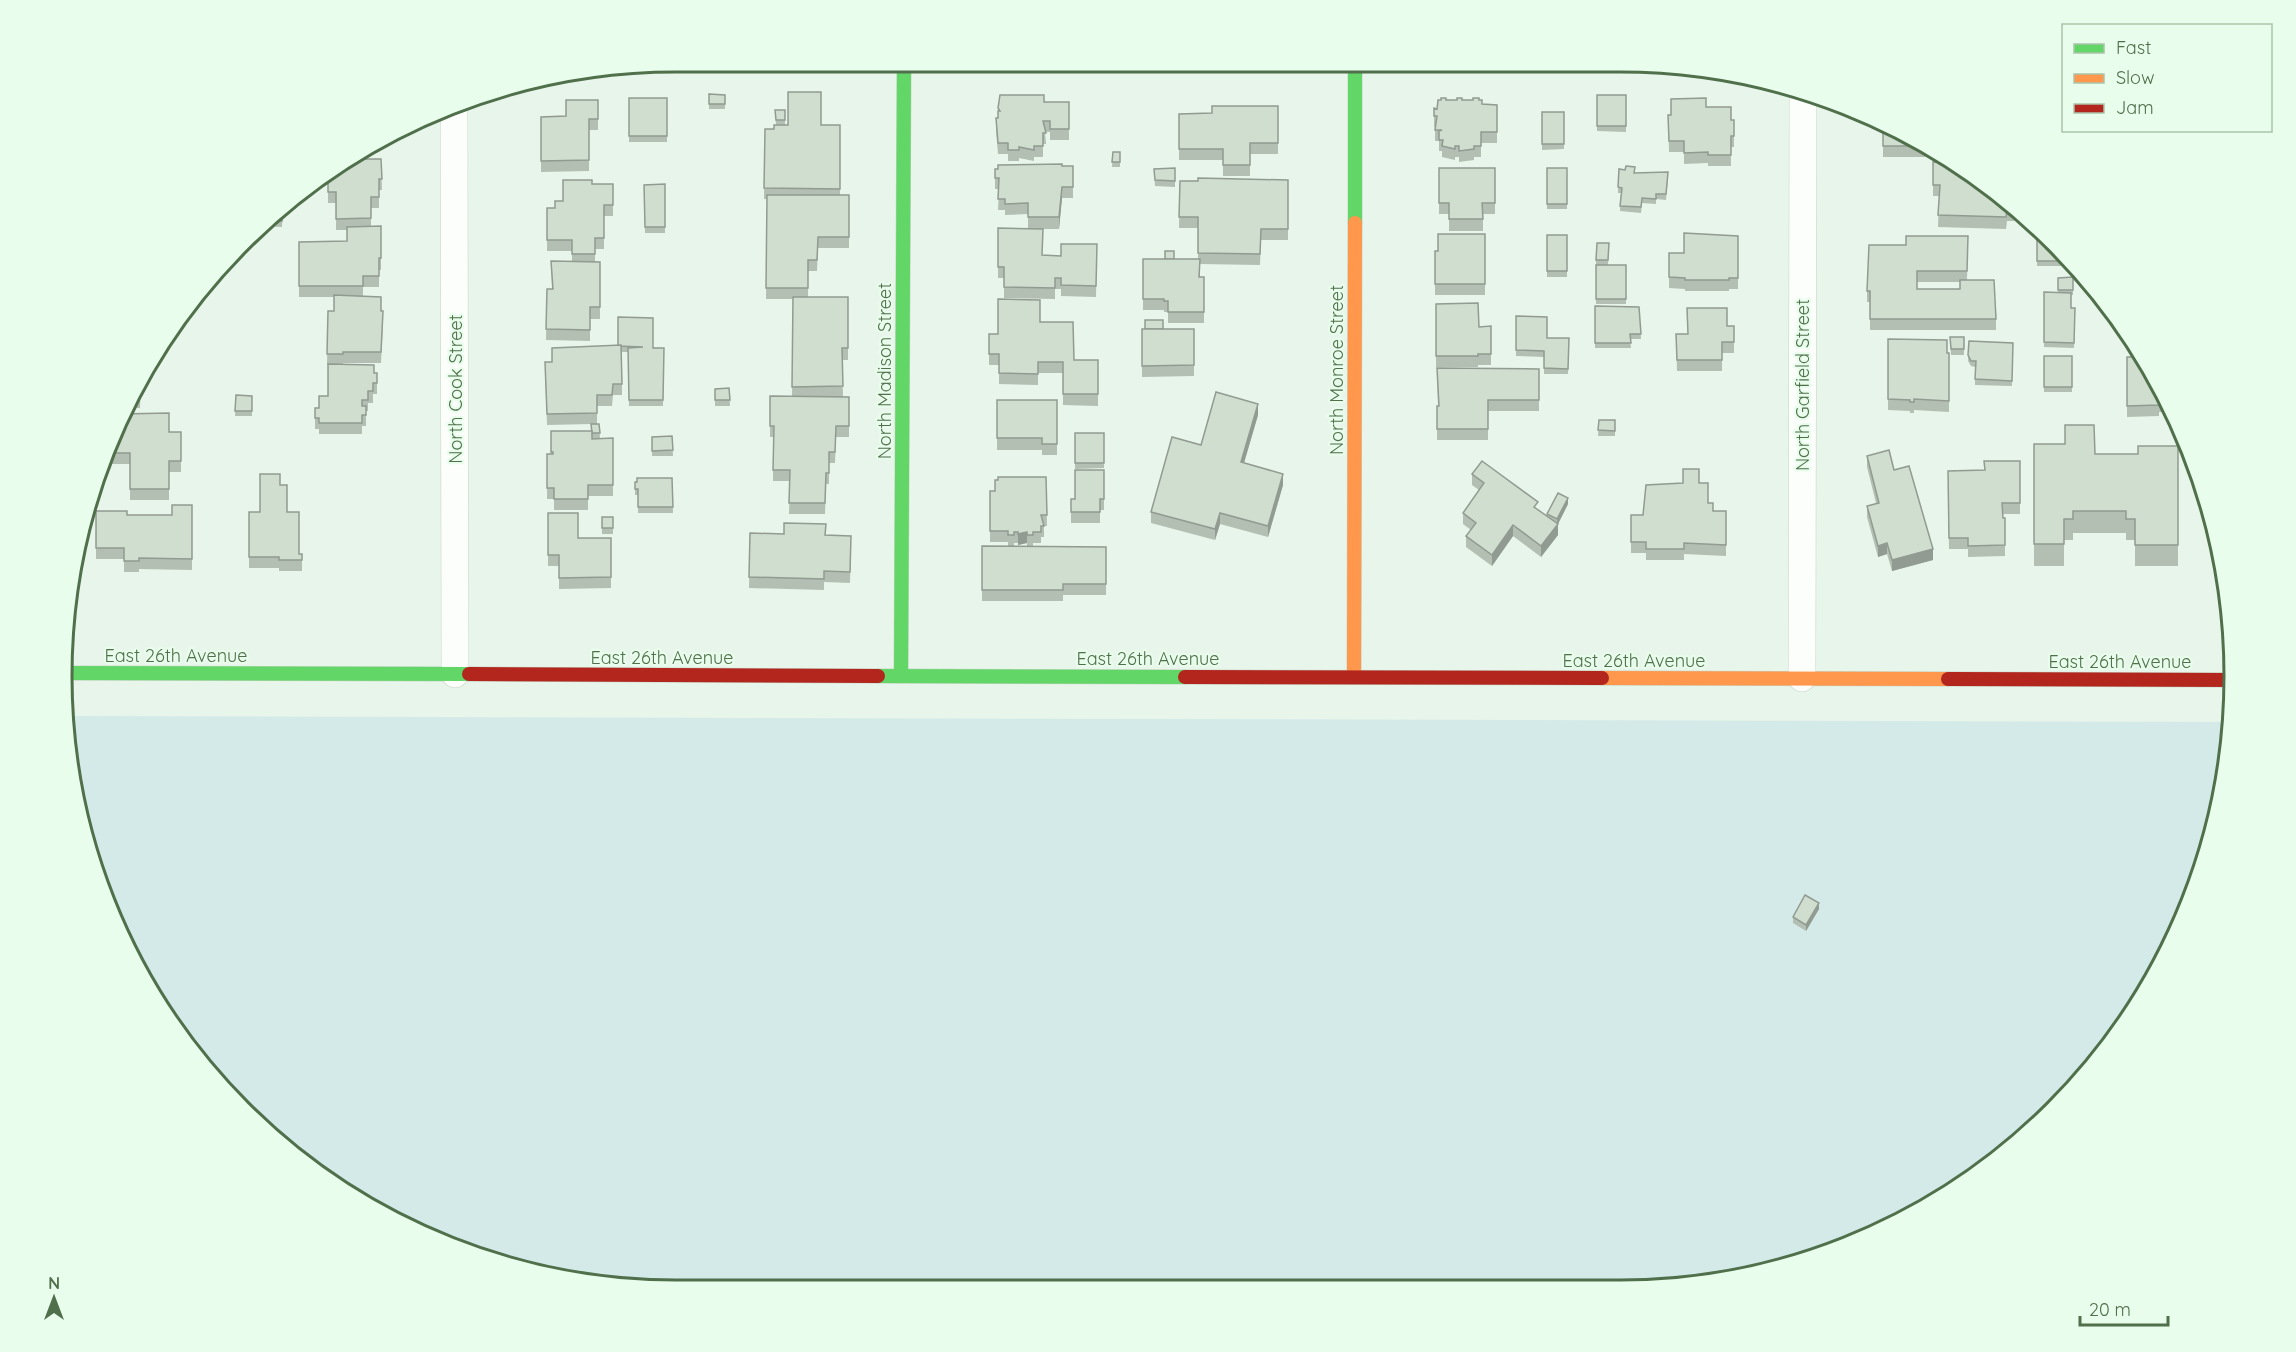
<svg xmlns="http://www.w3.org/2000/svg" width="2296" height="1352" font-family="Quicksand,sans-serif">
	<rect width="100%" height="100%" fill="#e8f5ea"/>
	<polygon fill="#d4eae8" points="65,716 2230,722 2223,796 2188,911 2131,1017 2054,1111 1928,1208 1817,1258 1661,1289 635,1289 478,1258 335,1187 271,1138 189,1050 144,983 94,874 73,796"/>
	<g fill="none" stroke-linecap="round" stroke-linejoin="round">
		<defs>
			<g id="street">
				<polyline points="454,104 455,674"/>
				<polyline points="1802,678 1803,91"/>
			</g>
			<g id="fast">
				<polyline points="1355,223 1355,64"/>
				<polyline points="62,673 469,674"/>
				<polyline points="878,676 1185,677"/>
				<polyline points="901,676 904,66"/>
			</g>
			<g id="slow">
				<polyline points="1354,677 1355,223"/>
				<polyline points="1602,678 1948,679"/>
			</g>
			<g id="jam">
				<polyline points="469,674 878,676"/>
				<polyline points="1185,677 1602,678"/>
				<polyline points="1948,679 2234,680"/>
			</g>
		</defs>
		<use href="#street" stroke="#c4d3c4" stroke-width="28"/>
		<use href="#fast" stroke="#c5d4c5" stroke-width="15"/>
		<use href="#slow" stroke="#c5d4c5" stroke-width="15"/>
		<use href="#jam" stroke="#c5d4c5" stroke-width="15"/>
		<use href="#street" stroke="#fcfefc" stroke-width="27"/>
		<use href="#fast" stroke="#63d668" stroke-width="14"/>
		<use href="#slow" stroke="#ff974d" stroke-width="14"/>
		<use href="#jam" stroke="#b3261e" stroke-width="14"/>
	</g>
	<g fill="#b2bfb2" fill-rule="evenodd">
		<polygon points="709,94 725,95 725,109 709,109"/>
		<polygon points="1597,95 1626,95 1626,132 1597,131"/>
		<rect x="629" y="98" width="38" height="44"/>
		<polygon points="598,100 598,130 589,130 589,171 541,172 541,117 566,116"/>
		<polygon points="1446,100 1479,100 1482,104 1497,105 1497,143 1481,143 1481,157 1474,157 1474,160 1459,162 1459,157 1455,157 1455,160 1442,157 1442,151 1439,151 1439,141 1435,141 1435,127 1434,127 1434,108 1437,109"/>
		<polygon points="1044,102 1069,102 1069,140 1050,140 1050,132 1045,132 1046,144 1043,144 1043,157 1034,157 1034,161 1019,158 1019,161 1008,161 1008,154 998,154 996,129 996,118 998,118 998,108"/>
		<polygon points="1278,106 1278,154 1250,154 1250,176 1223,176 1223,160 1179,160 1179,114 1212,113"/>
		<polygon points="1706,107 1731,120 1734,120 1734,147 1731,147 1731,166 1708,166 1708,163 1684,164 1684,152 1669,152 1668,115"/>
		<polygon points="775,110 785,110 785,125 840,125 840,195 849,195 849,248 818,248 817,271 808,271 808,297 848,297 848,360 842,360 843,397 849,397 849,437 836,437 835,463 829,463 829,484 826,484 825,514 789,514 790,481 773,481 773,437 770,437 770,396 792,397 793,299 766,299 767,199 764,199 765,129 774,129 776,125"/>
		<polygon points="1542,112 1564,112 1564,149 1542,150"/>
		<polygon points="1883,126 1937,153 1937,157 1883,157"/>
		<polygon points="375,143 375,151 366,151 366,159 381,159 382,190 379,190 379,208 371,208 371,227 381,226 381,270 379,270 379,287 363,287 363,296 381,311 383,322 381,363 343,363 343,364 374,373 377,373 377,394 373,394 373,403 368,403 368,411 366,411 366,426 362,426 362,434 319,434 319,429 315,429 315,408 319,408 328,396 328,365 327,365 328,311 334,311 334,297 299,297 299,242 347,241 347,230 336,230 336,203 328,203 328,172"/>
		<polygon points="1113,152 1120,152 1120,167 1112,167"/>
		<polygon points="1933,162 2014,208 2014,221 2007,221 2006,229 1938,227 1939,196 1933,196"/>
		<polygon points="1073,166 1073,198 1062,198 1059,229 1028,229 1028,214 1005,215 1005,210 998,210 999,189 995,189 995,169"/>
		<polygon points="1175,168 1175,187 1155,186 1154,169"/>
		<polygon points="1439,168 1495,168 1495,214 1483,214 1483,231 1449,231 1449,214 1439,214"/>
		<rect x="1547" y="168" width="20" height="41"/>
		<polygon points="1635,173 1668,178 1666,200 1656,199 1656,204 1642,203 1641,213 1620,211 1621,193 1618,193 1618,187"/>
		<polygon points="1288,180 1288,240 1261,240 1260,265 1200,264 1200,277 1204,277 1204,323 1168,323 1168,312 1164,312 1164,310 1143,310 1143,259 1198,259 1198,228 1179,228 1180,181"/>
		<polygon points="592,184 613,184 613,216 604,216 604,249 595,249 595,262 600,262 600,319 590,319 590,341 546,340 547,289 552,289 551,261 572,262 572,251 547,251 547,208 555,208 563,201"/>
		<polygon points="665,184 665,233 645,233 644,185"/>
		<polygon points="283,205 282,227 259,226"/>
		<polygon points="998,228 1042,255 1061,256 1097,244 1096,297 1061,296 1061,289 1055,289 1055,299 1004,298 1004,278 998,278"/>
		<polygon points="2037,233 2054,241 2072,262 2072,266 2037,266"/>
		<polygon points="1485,234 1485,295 1435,295 1435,251 1438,251"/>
		<rect x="1547" y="235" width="20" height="42"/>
		<polygon points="1738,236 1738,289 1729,289 1729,291 1685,291 1685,289 1669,288 1669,253 1684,253"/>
		<path d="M1968 236 1967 280 1996 319V330H1870V302H1867V291ZM1917 282H1960V289H1917Z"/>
		<polygon points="1609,243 1608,265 1626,265 1626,304 1596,304 1596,260"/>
		<polygon points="2073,277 2073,295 2071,295 2071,308 2075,308 2074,348 2044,347 2044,292 2058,293 2058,278"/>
		<polygon points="1436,304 1479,327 1491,326 1491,365 1478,365 1478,367 1436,367"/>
		<polygon points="1595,306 1639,307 1641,339 1630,339 1631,348 1595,348"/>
		<polygon points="1516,316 1547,338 1569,338 1568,374 1544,374 1544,357 1516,356"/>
		<polygon points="1040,322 1074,360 1098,360 1098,406 1063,405 1063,373 1038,373 1038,385 999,384 999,365 989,365 989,334 998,334"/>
		<polygon points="1727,326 1734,326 1734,353 1722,353 1722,371 1677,371 1676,334 1688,334"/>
		<polygon points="1142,329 1194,329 1194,376 1142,377"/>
		<polygon points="2127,330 2131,334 2138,348 2127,348"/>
		<polygon points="1950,337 1964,349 1964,355 1951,355"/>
		<polygon points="1888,339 1949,353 1949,412 1914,410 1914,413 1910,413 1910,411 1888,410"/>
		<polygon points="1969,341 2013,343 2012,386 1975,385 1975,367 1971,366 1968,361"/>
		<polygon points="618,346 664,348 663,406 629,406 628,352 622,352 622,395 613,395 612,406 597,406 597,424 599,424 600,438 592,439 613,438 613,496 588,496 588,510 554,510 554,499 547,499 547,454 551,454 551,431 591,431 591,424 547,425 545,362 552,362"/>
		<rect x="2044" y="356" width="28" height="36"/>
		<polygon points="2127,357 2143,357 2172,412 2159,412 2159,416 2127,417"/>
		<polygon points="1437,368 1539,369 1539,411 1488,411 1488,440 1437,440 1437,406 1438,406"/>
		<polygon points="141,377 140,408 125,408 125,403"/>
		<polygon points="729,388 730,406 715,406 715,389"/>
		<polygon points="236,395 252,396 252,416 235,416"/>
		<polygon points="997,400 1057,400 1057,455 1042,455 1042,450 997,450"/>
		<polygon points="121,414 169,432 181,432 181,472 169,472 169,500 130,500 130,464 102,464"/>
		<polygon points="1258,415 1244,463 1283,485 1268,537 1220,524 1215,540 1151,523 1151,512 1201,445"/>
		<polygon points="1599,420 1615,420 1615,436 1598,436"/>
		<polygon points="1075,433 1104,433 1104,468 1075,469"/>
		<polygon points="672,436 673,456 652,456 652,437"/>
		<polygon points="2034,444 2095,454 2138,454 2178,446 2178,566 2135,566 2135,540 2126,540 2126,533 2073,533 2073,540 2064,540 2064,566 2034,566"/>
		<polygon points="1867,456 1894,470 1933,560 1892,571 1887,554 1878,557 1867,517 1867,506 1876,503 1867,467"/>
		<polygon points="2020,461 2020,514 2003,514 2003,518 2005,518 2005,556 1968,557 1968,549 1949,549 1948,471 1984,470"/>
		<polygon points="1104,470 1104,510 1100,510 1100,523 1071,523 1071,499 1075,499"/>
		<polygon points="1472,474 1538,510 1547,516 1547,514 1568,504 1558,524 1558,535 1541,557 1513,536 1492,566 1466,547 1466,536 1471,530 1463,524 1463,513 1479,490 1472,485"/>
		<polygon points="1046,477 1047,526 1044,526 1044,537 1041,537 1041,543 1033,543 1033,546 1106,547 1106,595 1063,595 1063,601 982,601 982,546 1027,546 1027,543 1018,545 1018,543 1014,543 1014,546 1008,546 1008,542 990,542 990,491 995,491"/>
		<polygon points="672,478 673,513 638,513 638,495 635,495 635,488"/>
		<polygon points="1699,483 1708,503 1713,511 1726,511 1726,556 1684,554 1684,560 1646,560 1646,553 1631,553 1631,526 1643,515"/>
		<polygon points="280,485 299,554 302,554 302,571 279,571 279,568 249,568 249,512 260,512"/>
		<polygon points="192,505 192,570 139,569 139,572 124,572 124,559 96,559 96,511 127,515 172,515"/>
		<polygon points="548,513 578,538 611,538 611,588 559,589 559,566 548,566"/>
		<rect x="602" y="517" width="11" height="17"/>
		<polygon points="750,533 851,536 850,583 824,582 824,590 749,588"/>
		<polygon points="1819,909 1806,931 1793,923 1793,917"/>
	</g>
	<g fill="#919b91">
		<polygon points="1062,187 1062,198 1059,229 1059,217"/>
		<polygon points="1258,404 1258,415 1241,473 1241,462"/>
		<polygon points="1283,474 1283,485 1268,537 1268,526"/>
		<polygon points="1568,498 1568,504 1558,524 1558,535 1541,557 1541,546 1557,524 1557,519"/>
		<polygon points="1220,513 1220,524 1215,540 1215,529"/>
		<polygon points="1513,525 1513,536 1492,566 1492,555"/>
		<polygon points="1027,532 1027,543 1018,545 1018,534"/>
		<polygon points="1887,543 1887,554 1878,557 1878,546"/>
		<polygon points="1933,549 1933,560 1892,571 1892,560"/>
		<polygon points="1819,903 1819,909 1806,931 1806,925"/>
	</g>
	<g fill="#cfdecf" stroke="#919b91" stroke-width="1.5">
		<polygon points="788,92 821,92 821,125 840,125 840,189 764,188 765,129 774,129 774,125 788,125"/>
		<polygon points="709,94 725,95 725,104 709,104"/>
		<polygon points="1000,95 1044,95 1044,102 1069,102 1069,129 1050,129 1050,121 1043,121 1046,133 1043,133 1043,146 1034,146 1034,150 1019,147 1019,150 1008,150 1008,143 998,143 996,118 998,118 998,111 1000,111 998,108"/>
		<rect x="1597" y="95" width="29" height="31"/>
		<rect x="629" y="98" width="38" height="38"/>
		<polygon points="1441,98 1446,98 1446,100 1457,100 1457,98 1462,98 1462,100 1473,100 1473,98 1479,98 1479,100 1482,100 1482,104 1497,105 1497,132 1481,132 1481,146 1474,146 1474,149 1459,151 1459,146 1455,146 1455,149 1442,146 1443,140 1439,140 1439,131 1442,130 1435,130 1437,116 1434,116 1434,108 1437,109 1438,100 1441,100"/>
		<polygon points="1706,98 1706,107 1731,107 1731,120 1734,120 1734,136 1731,136 1731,155 1708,155 1708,152 1684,153 1684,141 1669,141 1668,115 1671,115 1671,99"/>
		<polygon points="566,100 598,100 598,119 589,119 589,160 541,161 541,117 566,116"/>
		<polygon points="1212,106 1278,106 1278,143 1250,143 1250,165 1223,165 1223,149 1179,149 1179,114 1212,113"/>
		<polygon points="775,110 785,110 785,120 776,120"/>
		<rect x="1542" y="112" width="22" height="32"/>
		<polygon points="1883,126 1923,146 1883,146"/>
		<polygon points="1113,152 1120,152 1120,162 1112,162"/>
		<polygon points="349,159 381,159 382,179 379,179 379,197 371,197 371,218 336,219 336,192 328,192 328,172"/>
		<polygon points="1933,162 1957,163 1961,165 2014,208 2014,210 2007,210 2006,217 1938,215 1940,185 1933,185"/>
		<polygon points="1062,164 1062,166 1073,166 1073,187 1062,187 1059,217 1028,217 1028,203 1005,204 1005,199 998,199 999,178 995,178 995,169 998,169 998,165"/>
		<polygon points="1626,166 1635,167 1634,173 1668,172 1666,194 1656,194 1656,199 1642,198 1641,207 1620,206 1622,188 1618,187 1619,169 1625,170"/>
		<polygon points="1175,168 1175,181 1155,180 1154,169"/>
		<polygon points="1439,168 1495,168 1495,203 1482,203 1483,219 1449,219 1449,203 1439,203"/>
		<rect x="1547" y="168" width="20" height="36"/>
		<polygon points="1198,178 1288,180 1288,229 1261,229 1260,254 1198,253 1198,217 1179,217 1180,181 1198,181"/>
		<polygon points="563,180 592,180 592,184 613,184 613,205 604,205 604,238 595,238 595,254 572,254 572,240 547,240 547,208 555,208 555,201 563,201"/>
		<polygon points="665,184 665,227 645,227 644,185"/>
		<polygon points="767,195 849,195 849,237 818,237 817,260 808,260 808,288 766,288"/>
		<polygon points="283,206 282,221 265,221"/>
		<polygon points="381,226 381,258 379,258 379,276 363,276 363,286 299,286 299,242 347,241 347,227"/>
		<polygon points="998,228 1043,229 1042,255 1061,256 1061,244 1097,244 1096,286 1061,285 1061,278 1055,278 1055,288 1004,287 1004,267 998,267"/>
		<polygon points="1684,233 1738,236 1738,278 1729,278 1729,280 1685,280 1685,278 1669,277 1669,253 1684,253"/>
		<polygon points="2037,233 2044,233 2054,241 2070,261 2037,261"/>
		<polygon points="1438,234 1485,234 1485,284 1435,284 1435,251 1438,251"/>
		<rect x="1547" y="235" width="20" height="36"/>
		<polygon points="1906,236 1968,236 1967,271 1917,271 1917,289 1960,289 1960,280 1994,280 1996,319 1870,319 1870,291 1867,291 1869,245 1906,245"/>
		<polygon points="1597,243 1609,243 1608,260 1596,260"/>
		<rect x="1165" y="251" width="9" height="8"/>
		<polygon points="1143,259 1200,259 1199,277 1204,277 1204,312 1168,312 1168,301 1164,301 1164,299 1143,299"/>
		<polygon points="551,261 600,262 600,307 590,307 590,330 546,329 547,289 553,289"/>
		<rect x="1596" y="265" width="30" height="34"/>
		<polygon points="2073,277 2073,290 2058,290 2058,278"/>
		<polygon points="2044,292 2071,293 2071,308 2075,308 2074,343 2044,342"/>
		<polygon points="334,295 381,297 381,311 383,311 381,352 343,352 343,354 327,354 328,311 334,311"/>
		<polygon points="793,297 848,297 848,348 842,348 843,386 792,387"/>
		<polygon points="998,299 1040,300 1040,322 1073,322 1074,360 1098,360 1098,394 1063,394 1063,362 1038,362 1038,374 999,373 999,354 989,354 989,334 998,334"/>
		<polygon points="1478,303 1479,327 1491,326 1491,354 1478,354 1478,356 1436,356 1436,304"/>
		<polygon points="1595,306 1639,307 1641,334 1630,334 1631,343 1595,343"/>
		<polygon points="1687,308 1727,308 1727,326 1734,326 1734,342 1722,342 1722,360 1677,360 1676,334 1688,334"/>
		<polygon points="1516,316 1547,317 1547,338 1569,338 1568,369 1544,368 1544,351 1516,350"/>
		<polygon points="618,317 653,318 653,348 664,348 663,400 629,400 628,348 643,347 618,346"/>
		<rect x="1145" y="320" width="18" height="9"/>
		<polygon points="1142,329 1194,329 1194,365 1142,366"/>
		<polygon points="2127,330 2131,334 2132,337 2127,337"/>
		<polygon points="1950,337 1964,337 1964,349 1951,349"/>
		<polygon points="1888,339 1947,340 1947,353 1949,353 1949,401 1914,399 1914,402 1910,402 1910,400 1888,399"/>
		<polygon points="1969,341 2013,343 2012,381 1975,379 1976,361 1971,361 1968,355"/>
		<polygon points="621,345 622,384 613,384 612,395 597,395 597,413 547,414 545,362 552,362 552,348"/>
		<rect x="2044" y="356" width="28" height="31"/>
		<polygon points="2127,357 2143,357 2166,401 2159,401 2159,405 2127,406"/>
		<polygon points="328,364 374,365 374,373 377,373 377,383 373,383 373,391 368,391 368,400 362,400 362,406 366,406 366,415 362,415 362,423 319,423 319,418 315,418 315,408 319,408 319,396 328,396"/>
		<polygon points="1437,368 1539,369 1539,400 1488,400 1488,429 1437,429 1437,406 1439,406"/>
		<polygon points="140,377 140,397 129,397"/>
		<polygon points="729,388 730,400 715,400 715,389"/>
		<polygon points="1216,392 1258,404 1241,462 1283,474 1268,526 1220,513 1215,529 1151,512 1172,437 1201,445"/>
		<polygon points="236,395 252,396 252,411 235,411"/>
		<polygon points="770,396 849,397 849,426 836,426 835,452 829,452 829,473 826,473 825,503 789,503 790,470 773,470 774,426 770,426"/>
		<polygon points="997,400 1057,400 1057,444 1042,444 1042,438 997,438"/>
		<polygon points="169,413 169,432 181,432 181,461 169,461 169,489 130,489 130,453 106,453 121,414"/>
		<polygon points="1599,420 1615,420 1615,431 1598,430"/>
		<polygon points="591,424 599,424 600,433 592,433"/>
		<polygon points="2065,425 2094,425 2095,454 2138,454 2138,446 2178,446 2178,545 2135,545 2135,519 2126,519 2126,511 2073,511 2073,519 2064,519 2064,544 2034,544 2034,444 2065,444"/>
		<polygon points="551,431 592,431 592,439 613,438 613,485 588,485 588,499 554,499 554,488 547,488 547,454 553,454 553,452 551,452"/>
		<rect x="1075" y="433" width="29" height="30"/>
		<polygon points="672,436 673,450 652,451 652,437"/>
		<polygon points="1889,450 1894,470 1909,466 1933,549 1892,560 1887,543 1878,546 1867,506 1879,503 1867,456"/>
		<polygon points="1482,461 1538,502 1534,507 1558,524 1541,546 1513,525 1492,555 1466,536 1476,523 1463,513 1484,483 1472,474"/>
		<polygon points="1984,461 2020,461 2020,503 2002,503 2003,518 2005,518 2005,545 1968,546 1968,538 1949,538 1948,471 1985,470"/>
		<polygon points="1683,469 1699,469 1699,483 1708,483 1708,503 1713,503 1713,511 1726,511 1726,545 1684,543 1684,549 1646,549 1646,542 1631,542 1631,515 1643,515 1646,485 1683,483"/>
		<polygon points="1075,470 1104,470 1104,499 1100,499 1100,512 1071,512 1071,499 1075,499"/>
		<polygon points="260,474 280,474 280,485 287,485 287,512 299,512 299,554 302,554 302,560 279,560 279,557 249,557 249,512 260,512"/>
		<polygon points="998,477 1046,477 1047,515 1041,515 1044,526 1041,526 1041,532 1033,532 1033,535 1027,535 1027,532 1018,534 1018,532 1014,532 1014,535 1008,535 1008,531 990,531 990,491 995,491 995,480 998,480"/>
		<polygon points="637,478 672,478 673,507 638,507 638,489 635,489 635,482 637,482"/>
		<polygon points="1558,493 1568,498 1557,519 1547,514"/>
		<polygon points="172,505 192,505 192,559 139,558 139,561 124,561 124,548 96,548 96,511 127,511 127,515 172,515"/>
		<polygon points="548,513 578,513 578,538 611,538 611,577 559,578 559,555 548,555"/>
		<rect x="602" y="517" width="11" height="11"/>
		<polygon points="784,523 826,524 825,535 851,536 850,572 824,571 824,579 749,577 750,533 784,534"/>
		<polygon points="982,546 1106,547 1106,584 1063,584 1063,590 982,590"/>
		<polygon points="1805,895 1819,903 1806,925 1793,917"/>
	</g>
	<g text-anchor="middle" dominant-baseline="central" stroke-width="4.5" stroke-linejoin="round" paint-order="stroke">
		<g font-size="18" fill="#506f4b" stroke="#e8fdeb">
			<text transform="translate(1336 370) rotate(-90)">North Monroe Street</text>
			<text transform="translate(884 371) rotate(-90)">North Madison Street</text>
			<text transform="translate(1802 385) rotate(-90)">North Garfield Street</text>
			<text transform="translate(455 389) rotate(-90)">North Cook Street</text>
			<text x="176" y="655">East 26th Avenue</text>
			<text x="662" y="657">East 26th Avenue</text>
			<text x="1148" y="658">East 26th Avenue</text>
			<text x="1634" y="660">East 26th Avenue</text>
			<text x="2120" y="661">East 26th Avenue</text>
		</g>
	</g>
	<path d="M0 0H2296V1352H0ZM676 72H1620A604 604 0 0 1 2224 676V676A604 604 0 0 1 1620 1280H676A604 604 0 0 1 72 676V676A604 604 0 0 1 676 72Z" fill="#e8fdeb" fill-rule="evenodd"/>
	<path fill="none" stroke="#506f4b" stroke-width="3" d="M676 72H1620A604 604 0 0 1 2224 676V676A604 604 0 0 1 1620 1280H676A604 604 0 0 1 72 676V676A604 604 0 0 1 676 72Z"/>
	<rect x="2062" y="24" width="210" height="108" fill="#e8fdeb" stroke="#abc4ab" stroke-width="1.5"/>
	<rect x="2074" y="44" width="30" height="9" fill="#63d668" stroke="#abc4ab" stroke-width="1.5"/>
	<text x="2116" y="54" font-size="18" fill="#506f4b">Fast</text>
	<rect x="2074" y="74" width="30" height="9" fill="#ff974d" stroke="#abc4ab" stroke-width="1.5"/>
	<text x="2116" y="84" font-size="18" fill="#506f4b">Slow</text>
	<rect x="2074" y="104" width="30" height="9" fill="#b3261e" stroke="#abc4ab" stroke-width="1.5"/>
	<text x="2116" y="114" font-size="18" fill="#506f4b">Jam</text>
	<g transform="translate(54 1298)" stroke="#e8fdeb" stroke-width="4.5" paint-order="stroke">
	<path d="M0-4.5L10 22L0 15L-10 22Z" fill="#506f4b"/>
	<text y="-9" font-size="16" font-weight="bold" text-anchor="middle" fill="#506f4b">N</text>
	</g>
	<path d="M2080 1316v9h88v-9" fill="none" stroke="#506f4b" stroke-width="3"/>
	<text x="2089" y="1316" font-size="18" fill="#506f4b" stroke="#e8fdeb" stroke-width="4.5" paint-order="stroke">20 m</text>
</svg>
